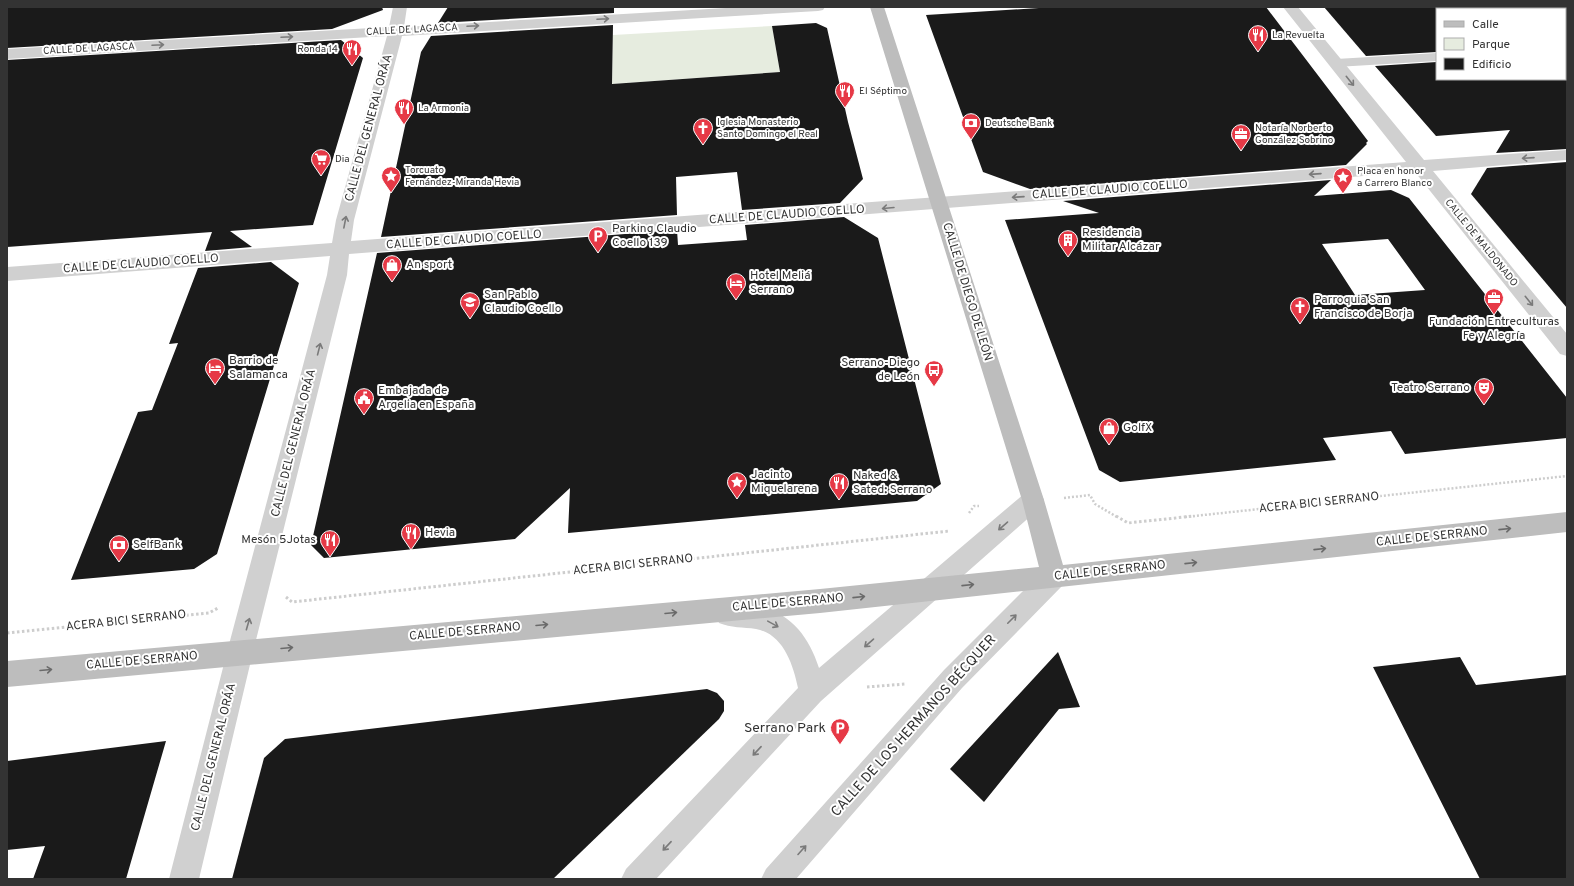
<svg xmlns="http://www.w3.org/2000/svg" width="1574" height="886" font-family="Overpass,sans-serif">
	<rect width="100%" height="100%" fill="#fff"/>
	<polygon fill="#e6ecdf" points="772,26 780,72 612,84 613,35"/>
	<g fill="#1a1a1a" fill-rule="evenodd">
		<polygon points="7,7 382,7 383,10 332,29 7,48"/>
		<polygon points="448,7 614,7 614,13 438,23"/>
		<polygon points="1054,7 1266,7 1368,141 1366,143 1367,144 1346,165 1030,189 983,172 926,15"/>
		<polygon points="1324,7 1437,7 1437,52 1366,56"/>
		<polygon points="816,23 827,28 848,122 863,179 840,203 742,210 737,172 676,177 677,215 381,237 421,52 431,36 613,25 612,84 780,72 772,26"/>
		<polygon points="341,40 363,58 313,225 230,231 252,247 205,251 212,232 7,247 7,60"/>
		<polygon points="1437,62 1437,79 1567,79 1567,149 1496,153 1510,130 1436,136 1375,66"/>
		<polygon points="1567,162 1567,308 1471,194 1487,168"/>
		<path d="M1331 180 1314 196 1391 190 1409 198 1567 398V438L1405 454 1391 431 1323 438 1336 460 1120 482 1099 470 1005 220 1099 213 1063 201ZM1388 239 1425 290 1355 295 1322 244Z"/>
		<polygon points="844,217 878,238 941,484 917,501 568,533 570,488 515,539 324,558 311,545 377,253 677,230 678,245 747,240 745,225"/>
		<polygon points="271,262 299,283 217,554 194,569 71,580 138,412 152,410 178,343 169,344 198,268"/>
		<polygon points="1058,652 1080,707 1059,709 984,802 950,769"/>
		<polygon points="1460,657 1476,685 1567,675 1567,879 1480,879 1373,667"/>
		<polygon points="707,689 717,693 724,701 724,711 719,719 553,879 232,879 264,758 285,739"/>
		<polygon points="166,741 126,879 33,879 45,846 7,850 7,761"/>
	</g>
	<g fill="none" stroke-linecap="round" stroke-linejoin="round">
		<g stroke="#cdcdcd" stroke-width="2" stroke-dasharray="1.5 1.5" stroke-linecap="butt">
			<polyline points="1565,37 1567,36"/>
			<polyline points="1565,58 1567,58"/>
		</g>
		<g stroke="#cdcdcd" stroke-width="2.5" stroke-dasharray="2 2" stroke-linecap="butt">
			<polyline points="1064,498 1090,495 1095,504 1117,517"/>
			<polyline points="969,513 974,506 979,506"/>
			<polyline points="1185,517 1567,476"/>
		</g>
		<g stroke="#cdcdcd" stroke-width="3" stroke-dasharray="2.5 2.5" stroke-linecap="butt">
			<polyline points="1116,516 1128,523 1194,516"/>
			<polyline points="286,597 292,602 949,531"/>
			<polyline points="7,633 209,613 218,608"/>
			<polyline points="867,687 905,684"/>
		</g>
		<polygon fill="#d0d0d0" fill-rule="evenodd" points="1437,53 1437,61 1336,67 1330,63 1336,59"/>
		<g fill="#d0d0d0" fill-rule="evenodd">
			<polygon points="393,7 407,7 404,27 743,7 825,7 823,10 818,11 402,36 354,220 351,241 1406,162 1283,7 1298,7 1424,160 1567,150 1567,160 1433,171 1567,334 1567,356 1560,354 1415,172 349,254 347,275 253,652 199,879 169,879 227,652 327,275 330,256 7,281 7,267 332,243 336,220 387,36 7,59 7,49 389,27"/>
			<path d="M1033 490 1041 493 1044 500 1041 507 821 701 656 879H621L626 869 798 688C793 664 783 634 756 629 743 627 731 628 719 623L716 615 719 607C729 603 738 604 749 605 788 609 808 634 819 668L1025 493Z"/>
			<polygon points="1054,566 1063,569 1066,577 1063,585 962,688 796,879 761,879 766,869 944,670 1045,569"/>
		</g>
		<polygon fill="#bdbdbd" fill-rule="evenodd" points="870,7 884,7 1044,500 1063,565 1567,512 1567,532 820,613 7,687 7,661 820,589 1039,567 1022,500"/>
	</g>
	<defs><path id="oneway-shaft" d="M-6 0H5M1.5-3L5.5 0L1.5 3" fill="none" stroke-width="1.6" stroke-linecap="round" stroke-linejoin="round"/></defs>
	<g stroke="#7a7a7a">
		<use href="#oneway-shaft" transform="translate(603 19) rotate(-3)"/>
		<use href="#oneway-shaft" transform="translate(473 26) rotate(-3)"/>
		<use href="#oneway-shaft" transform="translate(287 37) rotate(-3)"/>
		<use href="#oneway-shaft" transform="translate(158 45) rotate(-3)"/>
		<use href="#oneway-shaft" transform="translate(1350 81) rotate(51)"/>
		<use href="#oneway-shaft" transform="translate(1528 158) rotate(176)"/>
		<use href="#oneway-shaft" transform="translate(1315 174) rotate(176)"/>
		<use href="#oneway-shaft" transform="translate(1018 197) rotate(176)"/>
		<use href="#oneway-shaft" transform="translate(888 208) rotate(175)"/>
		<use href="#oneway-shaft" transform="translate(345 222) rotate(-79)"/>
		<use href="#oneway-shaft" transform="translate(1529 301) rotate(51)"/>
		<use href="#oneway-shaft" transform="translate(319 349) rotate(-76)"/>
		<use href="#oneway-shaft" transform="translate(1003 526) rotate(139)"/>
		<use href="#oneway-shaft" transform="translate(1012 619) rotate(-45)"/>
		<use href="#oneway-shaft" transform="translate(248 624) rotate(-74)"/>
		<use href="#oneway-shaft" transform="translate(773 624) rotate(29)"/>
		<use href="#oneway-shaft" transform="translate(869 643) rotate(139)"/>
		<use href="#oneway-shaft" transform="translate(757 751) rotate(133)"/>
		<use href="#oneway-shaft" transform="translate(667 846) rotate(133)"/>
		<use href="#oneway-shaft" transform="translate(802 850) rotate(-48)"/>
	</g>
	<g stroke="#6a6a6a">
		<use href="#oneway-shaft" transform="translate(1505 529) rotate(-6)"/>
		<use href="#oneway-shaft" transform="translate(1320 549) rotate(-6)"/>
		<use href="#oneway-shaft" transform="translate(1191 563) rotate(-6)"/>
		<use href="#oneway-shaft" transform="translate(968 585) rotate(-6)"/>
		<use href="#oneway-shaft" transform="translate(859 597) rotate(-6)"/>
		<use href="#oneway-shaft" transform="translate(671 613) rotate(-5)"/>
		<use href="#oneway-shaft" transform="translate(542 625) rotate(-5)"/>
		<use href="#oneway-shaft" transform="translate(287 648) rotate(-5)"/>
		<use href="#oneway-shaft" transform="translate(46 670) rotate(-5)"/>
	</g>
	<defs>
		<symbol id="restaurant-pin" viewBox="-11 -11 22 30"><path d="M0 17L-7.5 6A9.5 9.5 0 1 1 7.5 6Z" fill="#e63946" stroke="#fff"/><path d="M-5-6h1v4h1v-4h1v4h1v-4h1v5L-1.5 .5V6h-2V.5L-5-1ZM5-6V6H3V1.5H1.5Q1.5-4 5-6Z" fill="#fff"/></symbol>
		<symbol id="bank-pin" viewBox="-11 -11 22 30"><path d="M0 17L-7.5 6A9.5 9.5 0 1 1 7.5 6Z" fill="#e63946" stroke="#fff"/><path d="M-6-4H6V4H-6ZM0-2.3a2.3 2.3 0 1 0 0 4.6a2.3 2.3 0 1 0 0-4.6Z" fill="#fff"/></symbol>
		<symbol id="church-pin" viewBox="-11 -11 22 30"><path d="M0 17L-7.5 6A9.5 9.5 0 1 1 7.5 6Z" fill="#e63946" stroke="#fff"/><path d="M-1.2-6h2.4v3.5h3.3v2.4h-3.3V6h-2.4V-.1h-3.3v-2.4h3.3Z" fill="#fff"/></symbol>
		<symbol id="office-pin" viewBox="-11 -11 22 30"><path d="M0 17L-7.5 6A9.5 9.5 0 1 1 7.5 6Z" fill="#e63946" stroke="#fff"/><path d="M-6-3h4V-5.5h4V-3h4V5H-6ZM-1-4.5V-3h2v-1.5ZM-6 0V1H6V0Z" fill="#fff"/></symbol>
		<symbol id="supermarket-pin" viewBox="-11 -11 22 30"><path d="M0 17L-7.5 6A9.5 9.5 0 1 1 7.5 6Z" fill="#e63946" stroke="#fff"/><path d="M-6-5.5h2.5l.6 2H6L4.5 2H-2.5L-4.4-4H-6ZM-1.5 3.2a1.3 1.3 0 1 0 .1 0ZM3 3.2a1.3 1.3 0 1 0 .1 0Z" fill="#fff"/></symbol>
		<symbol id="sight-pin" viewBox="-11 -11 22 30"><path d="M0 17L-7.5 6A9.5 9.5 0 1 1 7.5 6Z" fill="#e63946" stroke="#fff"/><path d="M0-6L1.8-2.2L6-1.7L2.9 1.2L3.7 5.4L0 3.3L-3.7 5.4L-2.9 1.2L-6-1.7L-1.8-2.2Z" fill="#fff"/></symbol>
		<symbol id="parking-pin" viewBox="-11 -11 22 30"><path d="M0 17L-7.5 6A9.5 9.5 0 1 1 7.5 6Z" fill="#e63946" stroke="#fff"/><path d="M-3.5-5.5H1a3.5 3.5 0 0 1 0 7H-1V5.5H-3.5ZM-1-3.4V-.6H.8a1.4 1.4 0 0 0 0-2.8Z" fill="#fff"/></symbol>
		<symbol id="building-pin" viewBox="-11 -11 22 30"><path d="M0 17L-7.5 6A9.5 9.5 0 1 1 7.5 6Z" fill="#e63946" stroke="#fff"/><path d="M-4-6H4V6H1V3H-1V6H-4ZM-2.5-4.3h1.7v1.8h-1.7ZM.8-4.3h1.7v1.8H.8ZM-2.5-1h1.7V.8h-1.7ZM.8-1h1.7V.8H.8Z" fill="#fff"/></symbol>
		<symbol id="shop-pin" viewBox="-11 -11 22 30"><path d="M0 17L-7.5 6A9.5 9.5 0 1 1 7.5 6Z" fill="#e63946" stroke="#fff"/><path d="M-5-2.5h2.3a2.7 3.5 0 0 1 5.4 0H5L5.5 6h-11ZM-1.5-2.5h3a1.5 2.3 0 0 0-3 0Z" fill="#fff"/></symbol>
		<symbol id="hotel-pin" viewBox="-11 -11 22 30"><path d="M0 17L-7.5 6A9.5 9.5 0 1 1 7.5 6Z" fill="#e63946" stroke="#fff"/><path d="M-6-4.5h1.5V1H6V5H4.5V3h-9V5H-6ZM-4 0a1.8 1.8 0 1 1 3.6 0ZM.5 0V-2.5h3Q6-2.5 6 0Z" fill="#fff"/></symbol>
		<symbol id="school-pin" viewBox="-11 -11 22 30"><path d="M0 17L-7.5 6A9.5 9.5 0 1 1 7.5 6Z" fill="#e63946" stroke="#fff"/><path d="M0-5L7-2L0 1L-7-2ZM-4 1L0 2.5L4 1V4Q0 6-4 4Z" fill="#fff"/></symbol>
		<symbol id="bus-pin" viewBox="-11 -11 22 30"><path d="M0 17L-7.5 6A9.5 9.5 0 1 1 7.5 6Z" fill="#e63946" stroke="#fff"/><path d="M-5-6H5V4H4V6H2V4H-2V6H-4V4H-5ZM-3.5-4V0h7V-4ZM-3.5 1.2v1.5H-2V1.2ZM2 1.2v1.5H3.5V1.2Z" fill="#fff"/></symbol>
		<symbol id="theatre-pin" viewBox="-11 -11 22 30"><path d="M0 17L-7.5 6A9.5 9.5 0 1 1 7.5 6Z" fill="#e63946" stroke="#fff"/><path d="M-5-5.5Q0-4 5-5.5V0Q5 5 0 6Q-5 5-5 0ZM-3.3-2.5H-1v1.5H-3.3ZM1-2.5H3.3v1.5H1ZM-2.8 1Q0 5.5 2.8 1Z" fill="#fff"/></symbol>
		<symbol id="civic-pin" viewBox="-11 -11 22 30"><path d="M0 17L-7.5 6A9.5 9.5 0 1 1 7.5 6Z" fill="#e63946" stroke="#fff"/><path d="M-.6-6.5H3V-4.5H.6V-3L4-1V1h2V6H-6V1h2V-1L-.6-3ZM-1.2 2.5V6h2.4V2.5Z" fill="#fff"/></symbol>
	</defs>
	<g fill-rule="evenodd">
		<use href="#restaurant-pin" x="1247" y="24" width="22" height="30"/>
		<use href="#restaurant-pin" x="341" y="38" width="22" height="30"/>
		<use href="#restaurant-pin" x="834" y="80" width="22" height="30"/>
		<use href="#restaurant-pin" x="393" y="97" width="22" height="30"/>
		<use href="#bank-pin" x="960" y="112" width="22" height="30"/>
		<use href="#church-pin" x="692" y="117" width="22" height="30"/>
		<use href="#office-pin" x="1230" y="123" width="22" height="30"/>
		<use href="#supermarket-pin" x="310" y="148" width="22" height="30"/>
		<use href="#sight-pin" x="380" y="165" width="22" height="30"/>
		<use href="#sight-pin" x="1332" y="166" width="22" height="30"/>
		<use href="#parking-pin" x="587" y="225" width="22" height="30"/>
		<use href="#building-pin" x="1057" y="229" width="22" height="30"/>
		<use href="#shop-pin" x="381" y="254" width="22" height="30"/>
		<use href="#hotel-pin" x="725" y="272" width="22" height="30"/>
		<use href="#office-pin" x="1483" y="287" width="22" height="30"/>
		<use href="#school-pin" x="459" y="291" width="22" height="30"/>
		<use href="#church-pin" x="1289" y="296" width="22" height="30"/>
		<use href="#hotel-pin" x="204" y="357" width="22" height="30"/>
		<use href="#bus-pin" x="923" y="359" width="22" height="30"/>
		<use href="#theatre-pin" x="1473" y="377" width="22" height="30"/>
		<use href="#civic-pin" x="353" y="387" width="22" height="30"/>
		<use href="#shop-pin" x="1098" y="417" width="22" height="30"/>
		<use href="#sight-pin" x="726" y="471" width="22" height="30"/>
		<use href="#restaurant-pin" x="828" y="472" width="22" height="30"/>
		<use href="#restaurant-pin" x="400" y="522" width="22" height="30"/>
		<use href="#restaurant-pin" x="319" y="529" width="22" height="30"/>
		<use href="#bank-pin" x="108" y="534" width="22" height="30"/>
		<use href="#parking-pin" x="829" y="717" width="22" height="30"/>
	</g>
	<g text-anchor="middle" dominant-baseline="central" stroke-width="4" stroke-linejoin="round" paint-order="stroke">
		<g font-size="10" fill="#333" stroke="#fff">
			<text transform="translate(412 30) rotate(-3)">CALLE DE LAGASCA</text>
			<text transform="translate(89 49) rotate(-3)">CALLE DE LAGASCA</text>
			<text transform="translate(1481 243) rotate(51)">CALLE DE MALDONADO</text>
		</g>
		<g font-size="10" fill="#333" stroke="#fff" text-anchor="start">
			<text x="1272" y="35">La Revuelta</text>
			<text x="338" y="49" text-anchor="end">Ronda 14</text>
			<text x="859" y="91">El Séptimo</text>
			<text x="418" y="108">La Armonia</text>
			<text x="717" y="122">Iglesia Monasterio<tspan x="717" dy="12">Santo Domingo el Real</tspan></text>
			<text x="985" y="123">Deutsche Bank</text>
			<text x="1255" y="128">Notaría Norberto<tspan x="1255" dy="12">González Sobrino</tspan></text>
			<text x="335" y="159">Dia</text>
			<text x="405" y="170">Torcuato<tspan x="405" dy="12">Fernández-Miranda Hevia</tspan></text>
			<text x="1357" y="171">Placa en honor<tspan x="1357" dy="12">a Carrero Blanco</tspan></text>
		</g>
		<g font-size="12" fill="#333" stroke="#fff">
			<text transform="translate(369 128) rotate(-75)">CALLE DEL GENERAL ORÁA</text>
			<text transform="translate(1110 190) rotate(-4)">CALLE DE CLAUDIO COELLO</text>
			<text transform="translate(787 215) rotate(-4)">CALLE DE CLAUDIO COELLO</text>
			<text transform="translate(464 240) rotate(-4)">CALLE DE CLAUDIO COELLO</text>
			<text transform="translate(141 264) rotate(-4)">CALLE DE CLAUDIO COELLO</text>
			<text transform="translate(967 292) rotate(73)">CALLE DE DIEGO DE LEÓN</text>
			<text transform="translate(294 443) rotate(-76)">CALLE DEL GENERAL ORÁA</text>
			<text transform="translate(1319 503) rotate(-6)">ACERA BICI SERRANO</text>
			<text transform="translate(1432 537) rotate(-6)">CALLE DE SERRANO</text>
			<text transform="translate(633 565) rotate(-6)">ACERA BICI SERRANO</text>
			<text transform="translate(1110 571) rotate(-6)">CALLE DE SERRANO</text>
			<text transform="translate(788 603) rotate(-5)">CALLE DE SERRANO</text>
			<text transform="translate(126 621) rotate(-6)">ACERA BICI SERRANO</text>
			<text transform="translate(465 632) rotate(-5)">CALLE DE SERRANO</text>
			<text transform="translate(142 661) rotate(-5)">CALLE DE SERRANO</text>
			<text transform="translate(214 757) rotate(-76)">CALLE DEL GENERAL ORÁA</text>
		</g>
		<g font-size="12" fill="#333" stroke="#fff" text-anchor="start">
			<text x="612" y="229">Parking Claudio<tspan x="612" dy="14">Coello 139</tspan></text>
			<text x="1082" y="233">Residencia<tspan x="1082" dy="14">Militar Alcázar</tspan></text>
			<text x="406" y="265">An sport</text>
			<text x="750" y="276">Hotel Meliá<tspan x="750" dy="14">Serrano</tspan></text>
			<text x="484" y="295">San Pablo<tspan x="484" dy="14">Claudio Coello</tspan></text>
			<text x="1314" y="300">Parroquia San<tspan x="1314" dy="14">Francisco de Borja</tspan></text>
			<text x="1494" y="322" text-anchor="middle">Fundación Entreculturas<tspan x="1494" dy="14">Fe y Alegría</tspan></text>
			<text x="229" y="361">Barrio de<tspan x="229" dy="14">Salamanca</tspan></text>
			<text x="920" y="363" text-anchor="end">Serrano-Diego<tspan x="920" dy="14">de León</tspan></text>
			<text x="1470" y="388" text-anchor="end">Teatro Serrano</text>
			<text x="378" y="391">Embajada de<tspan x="378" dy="14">Argelia en España</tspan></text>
			<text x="1123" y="428">GolfX</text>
			<text x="751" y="475">Jacinto<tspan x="751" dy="14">Miquelarena</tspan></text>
			<text x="853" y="476">Naked &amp;<tspan x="853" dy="14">Sated: Serrano</tspan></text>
			<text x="425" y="533">Hevia</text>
			<text x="316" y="540" text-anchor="end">Mesón 5Jotas</text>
			<text x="133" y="545">SelfBank</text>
		</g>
		<g font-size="14" fill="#333" stroke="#fff">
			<text transform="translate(914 726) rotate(-48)">CALLE DE LOS HERMANOS BÉCQUER</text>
		</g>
		<g font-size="14" fill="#333" stroke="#fff" text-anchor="end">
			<text x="826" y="728">Serrano Park</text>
		</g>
	</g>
	<rect width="1574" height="886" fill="none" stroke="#333333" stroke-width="16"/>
	<rect x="1436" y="8" width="130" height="72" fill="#ffffff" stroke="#adadad"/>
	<rect x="1444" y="21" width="20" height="6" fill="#bdbdbd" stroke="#adadad"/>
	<text x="1472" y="28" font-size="12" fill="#333333">Calle</text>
	<rect x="1444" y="38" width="20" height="12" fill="#e6ecdf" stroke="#adadad"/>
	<text x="1472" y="48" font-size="12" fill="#333333">Parque</text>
	<rect x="1444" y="58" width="20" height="12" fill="#1a1a1a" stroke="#adadad"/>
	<text x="1472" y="68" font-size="12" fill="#333333">Edificio</text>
</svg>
